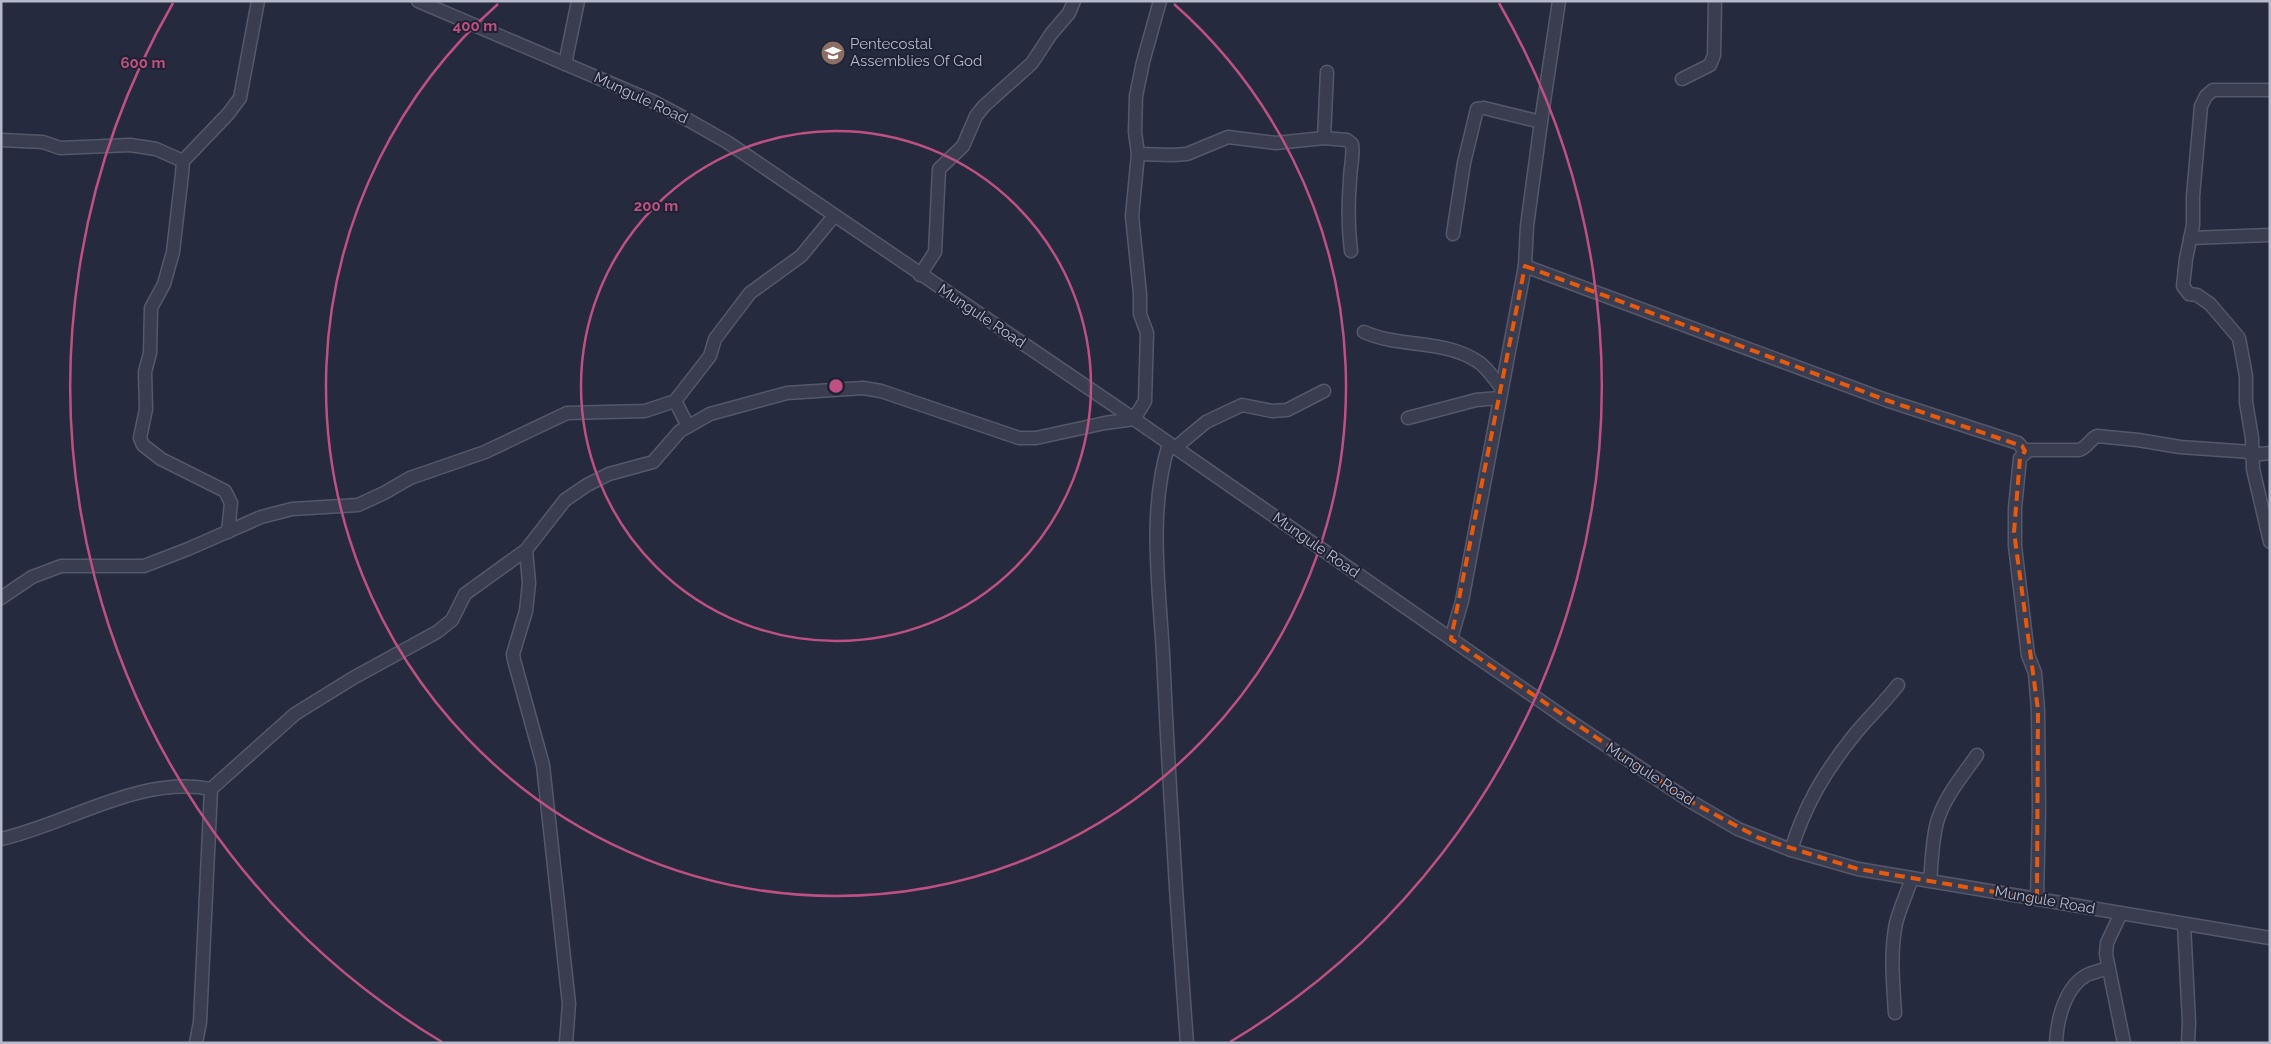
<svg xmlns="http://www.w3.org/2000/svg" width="2271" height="1044" font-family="Raleway,sans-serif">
	<rect width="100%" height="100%" fill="#262a3f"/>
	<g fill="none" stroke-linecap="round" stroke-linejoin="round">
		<defs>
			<g id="minor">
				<polyline points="418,1 652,101 690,121 727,142 1134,419 1568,720 1690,801 1738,829 1791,850 1858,869 2270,938"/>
				<polyline points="565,64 578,1"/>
				<polyline points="1682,79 1710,65 1714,55 1715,1"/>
				<polyline points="2270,90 2213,90 2206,96 2201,106 2193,196 2193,225 2186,259 2183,286 2189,294 2197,295 2210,304 2239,338 2246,376 2246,402 2252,438 2253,469 2270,542"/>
				<polyline points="1324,138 1327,72"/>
				<polyline points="1,140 43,142 60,148 130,145 156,149 183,161"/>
				<path d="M1138 154 1173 155 1187 154 1228 137 1276 143 1324 138 1347 140 1352 144C1354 157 1350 167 1350 180 1348 204 1348 228 1351 251"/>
				<polyline points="1453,234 1464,163 1477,109 1484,108 1541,122"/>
				<polyline points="2190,238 2270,235"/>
				<polyline points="1525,266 1886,400 2018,443 2025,451"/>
				<polyline points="920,275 935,252 939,169 963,146 976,116 984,106 1032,63 1051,34 1069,13 1074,1"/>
				<path d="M1364 332C1400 348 1443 339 1477 361 1486 366 1494 379 1501 387"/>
				<polyline points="675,401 688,426"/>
				<polyline points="1408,418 1476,400 1499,398"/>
				<path d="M1169 444C1148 510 1159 585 1163 654 1169 784 1177 913 1187 1043"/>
				<polyline points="1175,448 1206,422 1242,405 1272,411 1287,410 1324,391"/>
				<polyline points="2251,455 2270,453"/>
				<polyline points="228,532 231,503 225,491 161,459 143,445 140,438 146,409 145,372 150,353 151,308 164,284 173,252 182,174 183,161 228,114 240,98 258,1"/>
				<polyline points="526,550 529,583 526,611 513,654 514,660 543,765 569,1004 566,1043"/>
				<polyline points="1,598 32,577 61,566 144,566 188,549 261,517 292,509 358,505 384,493 410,478 485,452 567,413 645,411 675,401 710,356 715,339 750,293 801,256 834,216"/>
				<polyline points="1451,639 1462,601 1525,266 1527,226 1541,122 1559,1"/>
				<path d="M1 839C68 824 140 775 211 789"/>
				<path d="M1791 850C1805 805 1825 771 1855 734 1869 717 1885 702 1898 685"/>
				<path d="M1930 881C1932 860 1932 838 1938 819 1946 795 1963 775 1977 755"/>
				<path d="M2037 899 2039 809 2038 710 2035 673 2028 655 2015 546V508L2020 458 2029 450H2079C2088 447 2090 439 2097 436L2138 440 2180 447 2251 452"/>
				<polyline points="2121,913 2107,943 2106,954 2124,1043"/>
				<polyline points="2184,924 2189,1022 2188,1043"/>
				<path d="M1895 1013C1893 983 1890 953 1896 923 1900 908 1907 893 1912 878"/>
				<polyline points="196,1043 200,1022 211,789 295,714 353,678 437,632 452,620 465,594 526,550 565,500 587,485 609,474 653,462 680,431 710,414 787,393 863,388 881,391 1019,438 1036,438 1105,423 1134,419 1145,401 1147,333 1140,314 1140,294 1132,216 1138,154 1135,132 1136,96 1143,62 1160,1"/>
				<path d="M2056 1043C2057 1020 2065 985 2089 974 2095 972 2102 970 2108 968"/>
			</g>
		</defs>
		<use href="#minor" stroke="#55586a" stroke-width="15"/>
		<use href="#minor" stroke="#3a3d4f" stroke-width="12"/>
	</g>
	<path fill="none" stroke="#e8590c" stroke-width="4" stroke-dasharray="10 6" stroke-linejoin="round" d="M1525 266 1886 400 2022 446 2025 451 2020 458 2014 532 2038 710 2037 899 1858 869 1759 838 1690 801 1451 639Z"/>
	<g fill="none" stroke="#be5082" stroke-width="2.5">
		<circle cx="836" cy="386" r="255"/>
		<path d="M1174 4A510 510 0 1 1 498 4"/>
		<path d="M442 1042A765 765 0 0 1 173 3M1499 3A765 765 0 0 1 1230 1042"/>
	</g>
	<defs>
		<symbol id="school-disc" viewBox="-11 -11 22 22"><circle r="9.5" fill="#8d6e63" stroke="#1f2234"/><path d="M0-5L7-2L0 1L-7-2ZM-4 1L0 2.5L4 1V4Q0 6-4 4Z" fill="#fff"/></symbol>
	</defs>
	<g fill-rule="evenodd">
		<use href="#school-disc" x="819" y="39" width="28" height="28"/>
	</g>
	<g text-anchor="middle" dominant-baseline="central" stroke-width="4" stroke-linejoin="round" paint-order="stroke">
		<g font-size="15" fill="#b6b9ca" stroke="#1f2234" text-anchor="start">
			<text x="850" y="44">Pentecostal<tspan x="850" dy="17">Assemblies Of God</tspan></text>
		</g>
		<g font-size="15" fill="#b6b9ca" stroke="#1f2234">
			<text transform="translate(641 98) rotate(25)">Mungule Road</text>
			<text transform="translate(982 316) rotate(34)">Mungule Road</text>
			<text transform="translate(1316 545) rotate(35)">Mungule Road</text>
			<text transform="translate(1650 774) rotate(33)">Mungule Road</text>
			<text transform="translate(2045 900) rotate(10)">Mungule Road</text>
		</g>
	</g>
	<circle cx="836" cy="386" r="8" fill="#be5082" stroke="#1f2234" stroke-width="2.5"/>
	<g font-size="15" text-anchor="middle" font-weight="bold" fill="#be5082" stroke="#1f2234" stroke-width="4" stroke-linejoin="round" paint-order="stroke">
		<text x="475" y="31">400 m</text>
		<text x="143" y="68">600 m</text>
		<text x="656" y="211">200 m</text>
	</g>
	<rect width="2271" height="1044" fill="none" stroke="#b6b9ca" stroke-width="5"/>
</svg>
